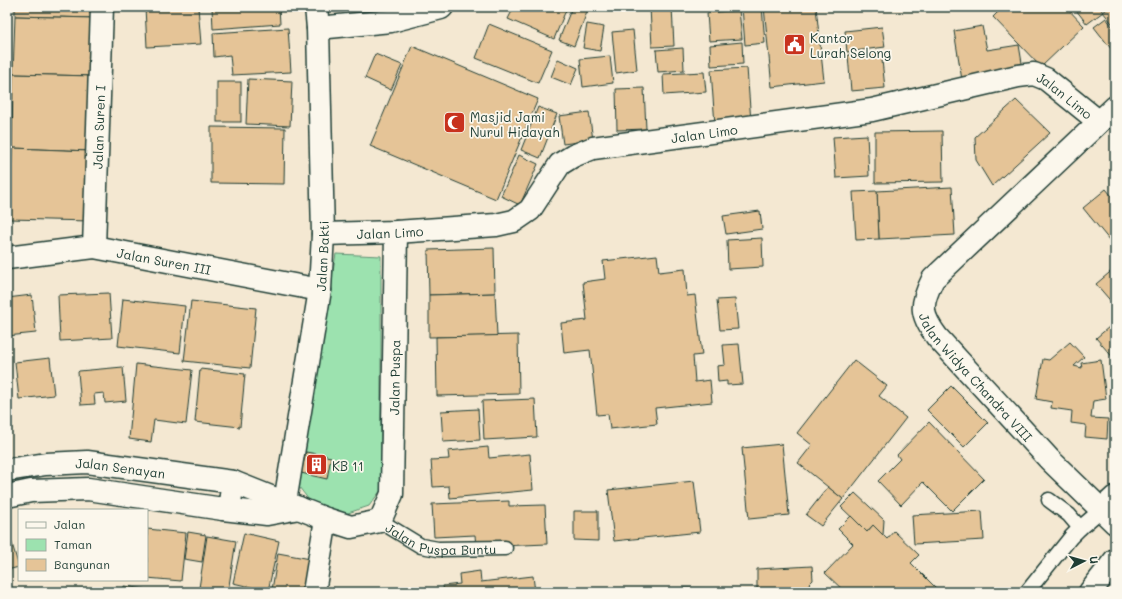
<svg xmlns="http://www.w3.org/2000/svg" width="1122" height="599" font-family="Mali,sans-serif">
	<rect width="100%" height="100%" fill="#f4e8d2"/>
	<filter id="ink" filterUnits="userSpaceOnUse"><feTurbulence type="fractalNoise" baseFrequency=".025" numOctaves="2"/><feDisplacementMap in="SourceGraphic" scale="8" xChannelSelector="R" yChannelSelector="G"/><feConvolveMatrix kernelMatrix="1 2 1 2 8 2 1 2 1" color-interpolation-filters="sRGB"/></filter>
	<g filter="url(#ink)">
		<polygon fill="#9ce2af" stroke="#5e9072" points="336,254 381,256 381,490 369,506 345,514 312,504 296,483"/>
		<g fill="#e5c497" stroke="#1f3d34">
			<polygon points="15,7 94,7 94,18 15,16"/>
			<polygon points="145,7 198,7 201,44 147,47"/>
			<polygon points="212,7 279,7 280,24 213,29"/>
			<polygon points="514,7 560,7 566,10 554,39 508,19"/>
			<polygon points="572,7 589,7 574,46 559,40"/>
			<polygon points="650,7 672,7 674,46 652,47"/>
			<polygon points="704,7 729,7 704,10"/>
			<polygon points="742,7 762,7 765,43 745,45"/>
			<polygon points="764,7 816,7 824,81 772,87"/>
			<polygon points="1003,7 1066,7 1084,26 1041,67 993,17"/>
			<polygon points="1080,7 1099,7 1103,12 1087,24 1076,10"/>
			<polygon points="1110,7 1115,7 1115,27 1103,12"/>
			<polygon points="739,10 742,39 709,41 707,13"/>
			<polygon points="15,16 94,18 93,76 13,74"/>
			<polygon points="1106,18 1115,30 1115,47 1112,50 1094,27"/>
			<polygon points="489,24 552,50 538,83 476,58"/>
			<polygon points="587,24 604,27 600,51 583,48"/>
			<polygon points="982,26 987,50 1019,45 1023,69 962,80 954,31"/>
			<polygon points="882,27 885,47 847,52 845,31"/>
			<polygon points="288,28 291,72 232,75 230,55 214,57 213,33"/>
			<polygon points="633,30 637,70 616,73 612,32"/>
			<polygon points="742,42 743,64 711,66 710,45"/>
			<polygon points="412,46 538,99 496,199 370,146"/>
			<polygon points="683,48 684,70 658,72 656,50"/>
			<polygon points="881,51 885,88 851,91 848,55"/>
			<polygon points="375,54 402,65 391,90 365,78"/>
			<polygon points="610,56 613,83 583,87 580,59"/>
			<polygon points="558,59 578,68 571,85 551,77"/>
			<polygon points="747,68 751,122 715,125 711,70"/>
			<polygon points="704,72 706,92 664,95 663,74"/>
			<polygon points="13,74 93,76 90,151 12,148"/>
			<polygon points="248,79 292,81 290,126 246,124"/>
			<rect x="217" y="82" width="24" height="40"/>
			<polygon points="644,88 646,129 617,130 616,89"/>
			<polygon points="1016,100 1050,133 992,186 976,160 975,137"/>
			<polygon points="538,107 557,114 540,158 521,150"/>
			<polygon points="589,112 593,140 563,144 559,116"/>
			<polygon points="211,127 285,128 284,184 211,183"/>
			<polygon points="942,131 943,182 875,183 875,132"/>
			<polygon points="867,135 869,176 836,178 833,137"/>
			<polygon points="12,148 90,151 89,221 10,219"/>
			<polygon points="519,155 538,164 520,205 501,196"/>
			<polygon points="952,187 955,235 879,239 877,191"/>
			<polygon points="1106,189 1115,200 1115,247 1083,208"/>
			<polygon points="877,191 879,239 856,240 853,192"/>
			<polygon points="760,211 762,229 726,234 723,216"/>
			<polygon points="762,238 763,267 728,269 727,240"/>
			<polygon points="494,248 495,293 429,295 428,250"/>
			<polygon points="657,255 659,272 685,269 687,296 695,295 702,355 693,356 695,382 710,380 712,402 655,408 657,424 610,429 608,414 597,415 590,350 564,353 561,323 587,320 583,282 605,279 603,261"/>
			<polygon points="1115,268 1115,306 1096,284"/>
			<polygon points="109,293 112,338 60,341 58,295"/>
			<polygon points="495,293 497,336 429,337 429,295"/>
			<polygon points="32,295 36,333 7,336 7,298"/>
			<polygon points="123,299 185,306 180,353 118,346"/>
			<polygon points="735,299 738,329 720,330 717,300"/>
			<polygon points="191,301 256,308 250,368 184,361"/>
			<polygon points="1115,322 1115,360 1096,338"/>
			<polygon points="518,335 519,394 437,396 436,337"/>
			<polygon points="1070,342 1084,357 1074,366 1082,368 1081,363 1101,360 1106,399 1093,401 1091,418 1108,419 1107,439 1085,437 1086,425 1071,423 1072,411 1051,408 1052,402 1036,399 1043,359 1049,360"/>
			<polygon points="739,344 743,384 727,385 727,381 718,382 717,366 725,365 723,345"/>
			<polygon points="50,358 54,395 19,399 15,362"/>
			<polygon points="854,360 887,386 879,396 906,418 843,499 798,463 812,445 797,433"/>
			<polygon points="136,364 192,370 186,424 154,420 151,442 129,439"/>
			<polygon points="123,367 126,401 105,403 104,393 94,394 95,404 81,405 78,372 79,371"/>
			<polygon points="200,369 245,374 240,427 195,422"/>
			<polygon points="951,386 988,423 964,447 927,410"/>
			<polygon points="535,399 537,437 484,440 482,401"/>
			<polygon points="478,409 480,440 443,442 441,411"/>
			<polygon points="929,422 984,479 952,511 923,482 901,505 878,481 900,459 897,455"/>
			<polygon points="782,444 789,515 749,519 742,448"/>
			<polygon points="488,447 489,458 530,454 533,490 450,498 449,486 433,487 431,460 449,459 448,451"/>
			<polygon points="306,452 331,457 327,479 301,473"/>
			<polygon points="694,481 700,532 614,541 608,490"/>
			<polygon points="828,487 843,499 821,526 806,515"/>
			<polygon points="855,493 884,520 883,535 873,525 867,532 841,507"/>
			<polygon points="509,501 509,506 545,505 547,544 476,547 475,535 434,537 432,504"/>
			<polygon points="574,511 598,511 598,541 574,540"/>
			<polygon points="982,511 984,540 914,544 912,515"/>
			<polygon points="851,516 867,532 873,525 887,539 894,531 919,555 911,563 940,592 845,592 825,573 853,544 838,529"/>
			<polygon points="7,527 19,567 7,570"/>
			<polygon points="147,529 186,533 181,581 147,578"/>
			<polygon points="188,532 206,535 202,562 184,559"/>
			<polygon points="244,533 279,541 268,591 233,583"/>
			<polygon points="207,536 236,541 228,592 199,588"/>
			<polygon points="278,553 316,560 311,592 282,592 272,590"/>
			<polygon points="812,566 813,580 803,590 803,592 757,592 757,569"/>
			<polygon points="480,571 481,582 533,576 535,592 444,592 443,586 460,584 459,574"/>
			<polygon points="124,586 145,589 145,592 124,592"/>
			<polygon points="117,588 117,592 61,592 61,589"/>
			<polygon points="682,588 730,589 730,592 682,592"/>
		</g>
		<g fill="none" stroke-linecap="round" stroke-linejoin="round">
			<defs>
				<g id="lane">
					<polyline points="1049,500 1069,515 1080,528 1101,510"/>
					<path id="s1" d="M380 521 421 546 438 549 505 548"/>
					<polyline points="1027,592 1071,537 1080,528"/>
				</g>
				<g id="street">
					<polyline points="318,28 391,21 441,8 442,7"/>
					<path id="s2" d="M1115 107 933 279C920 305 920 314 937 337L1050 460 1115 523"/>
					<path id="s3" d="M323 234 396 232 496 225 514 221 530 210 560 164 573 156 593 148 872 110 1018 76 1034 74 1046 79 1098 121"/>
					<path id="s4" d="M94 247 102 7"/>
					<path id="s5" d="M7 258 94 247 320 290"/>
					<path id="s6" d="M7 470 46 464 87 462 233 482 326 519 351 527 380 521 392 494 396 232"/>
					<polyline points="7,496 31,491 88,489 223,509 228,507 230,502 233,482"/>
					<path id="s7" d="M285 502 320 290 323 234 318 28 316 7"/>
					<polyline points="223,509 267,514 299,508"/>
					<polyline points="1101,510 1115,497"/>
					<polyline points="314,592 326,519"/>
					<polyline points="1090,592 1115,560"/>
				</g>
			</defs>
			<use href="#lane" stroke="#1f3d34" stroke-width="17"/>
			<use href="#street" stroke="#1f3d34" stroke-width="25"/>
			<use href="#lane" stroke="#fbf7ec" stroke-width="14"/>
			<use href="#street" stroke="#fbf7ec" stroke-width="22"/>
		</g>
	</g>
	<defs>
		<symbol id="civic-square" viewBox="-11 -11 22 22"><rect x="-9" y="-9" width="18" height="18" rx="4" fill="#c8321e" stroke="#fbf7ec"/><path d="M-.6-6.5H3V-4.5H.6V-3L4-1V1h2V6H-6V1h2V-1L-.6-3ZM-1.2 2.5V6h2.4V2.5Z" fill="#fff"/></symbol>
		<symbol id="mosque-square" viewBox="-11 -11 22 22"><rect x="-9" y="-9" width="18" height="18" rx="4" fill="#c8321e" stroke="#fbf7ec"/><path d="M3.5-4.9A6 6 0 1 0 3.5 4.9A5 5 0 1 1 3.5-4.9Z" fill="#fff"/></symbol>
		<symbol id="building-square" viewBox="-11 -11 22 22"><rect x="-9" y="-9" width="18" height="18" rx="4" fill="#c8321e" stroke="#fbf7ec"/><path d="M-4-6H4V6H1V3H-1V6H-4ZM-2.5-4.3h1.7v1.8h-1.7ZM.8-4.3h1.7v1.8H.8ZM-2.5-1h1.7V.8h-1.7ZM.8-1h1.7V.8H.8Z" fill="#fff"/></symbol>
	</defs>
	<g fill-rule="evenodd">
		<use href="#civic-square" x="782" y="32" width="25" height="25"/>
		<use href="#mosque-square" x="442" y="110" width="25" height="25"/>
		<use href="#building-square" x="304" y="452" width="25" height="25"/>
	</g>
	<g text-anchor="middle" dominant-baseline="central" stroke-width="3.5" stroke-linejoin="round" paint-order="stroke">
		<g font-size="13" fill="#1f3d34" stroke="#fbf7ec" text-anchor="start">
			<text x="810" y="37">Kantor<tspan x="810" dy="15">Lurah Selong</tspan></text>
			<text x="470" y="116">Masjid Jami<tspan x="470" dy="15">Nurul Hidayah</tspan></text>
			<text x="332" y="465">KB 11</text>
		</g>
		<g font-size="13" fill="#1f3d34" stroke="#fbf7ec">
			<text stroke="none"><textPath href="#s3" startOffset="788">Jalan Limo</textPath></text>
			<text stroke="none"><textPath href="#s4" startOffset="120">Jalan Suren I</textPath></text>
			<text stroke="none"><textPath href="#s3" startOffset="415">Jalan Limo</textPath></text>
			<text stroke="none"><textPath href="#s3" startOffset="67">Jalan Limo</textPath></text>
			<text stroke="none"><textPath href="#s7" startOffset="249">Jalan Bakti</textPath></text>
			<text stroke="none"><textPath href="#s5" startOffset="159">Jalan Suren III</textPath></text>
			<text stroke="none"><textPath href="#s2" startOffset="369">Jalan Widya Chandra VIII</textPath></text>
			<text stroke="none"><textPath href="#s6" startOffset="530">Jalan Puspa</textPath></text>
			<text stroke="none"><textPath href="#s6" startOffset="114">Jalan Senayan</textPath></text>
			<text stroke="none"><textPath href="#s1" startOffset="66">Jalan Puspa Buntu</textPath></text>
		</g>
	</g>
	<rect width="1122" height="599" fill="none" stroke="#fbf7ec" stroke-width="24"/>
	<rect x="12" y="12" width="1098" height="575" fill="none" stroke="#1f3d34" stroke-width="1.5" filter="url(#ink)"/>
	<rect x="18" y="509" width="130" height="72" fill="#fbf7ec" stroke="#a3ada2"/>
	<rect x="26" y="522" width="20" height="6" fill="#fbf7ec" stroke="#a3ada2"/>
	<text x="54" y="529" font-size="12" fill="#1f3d34">Jalan</text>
	<rect x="26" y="539" width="20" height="12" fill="#9ce2af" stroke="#a3ada2"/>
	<text x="54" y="549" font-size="12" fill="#1f3d34">Taman</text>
	<rect x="26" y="559" width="20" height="12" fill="#e5c497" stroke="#a3ada2"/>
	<text x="54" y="569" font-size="12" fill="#1f3d34">Bangunan</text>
	<g transform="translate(1084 561) rotate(84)" stroke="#fbf7ec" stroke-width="3" paint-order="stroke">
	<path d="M0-3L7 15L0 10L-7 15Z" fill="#1f3d34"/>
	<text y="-6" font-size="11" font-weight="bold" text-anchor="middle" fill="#1f3d34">U</text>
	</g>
</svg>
